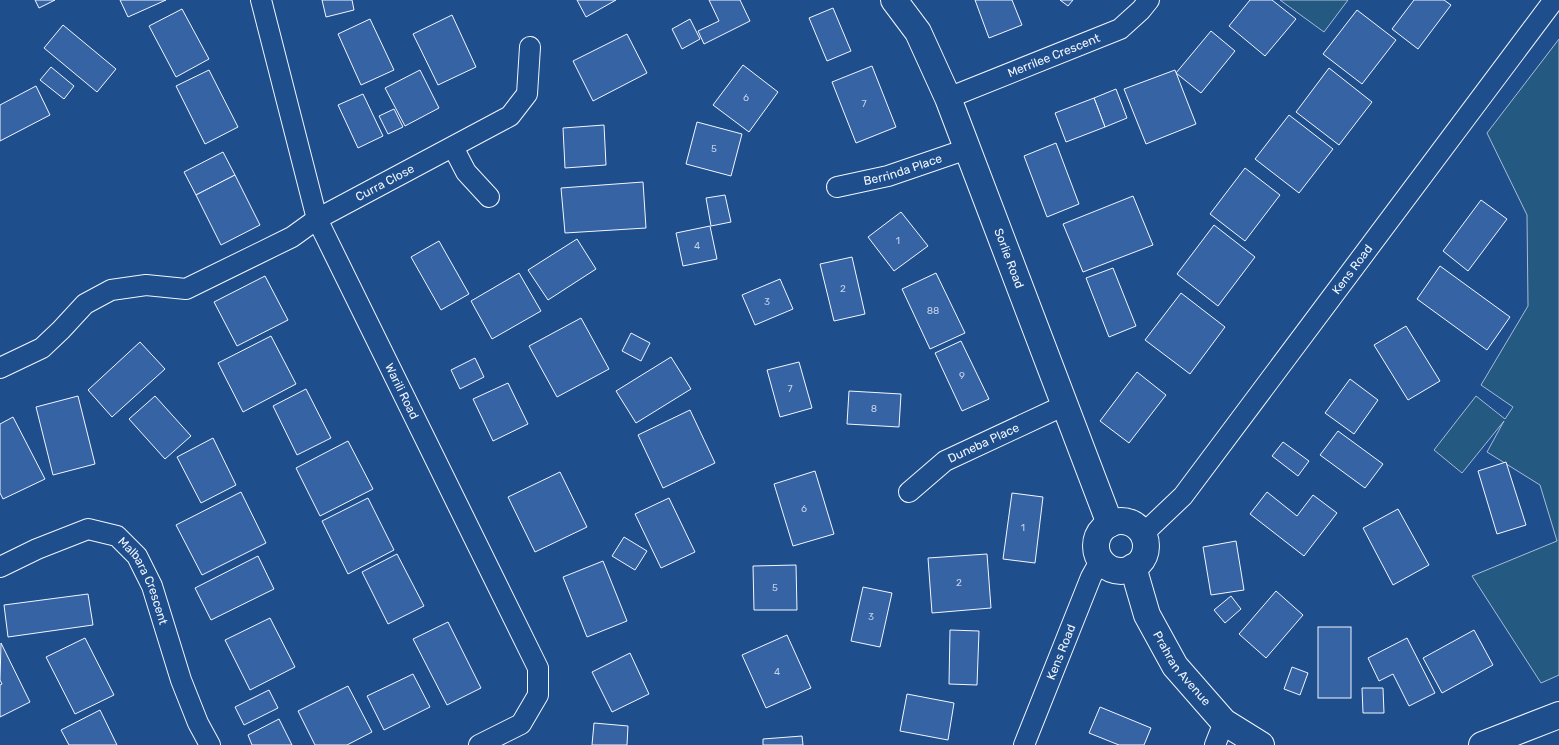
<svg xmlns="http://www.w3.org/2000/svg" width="1559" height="745" font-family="Rubik,sans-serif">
	<rect width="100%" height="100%" fill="#1f4e8c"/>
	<g fill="#245a82" stroke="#a8bbd7">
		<polygon points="1280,0 1348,0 1324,32"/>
		<polygon points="1559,39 1559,675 1541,683 1472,576 1557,541 1540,485 1487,452 1504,421 1462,473 1434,450 1476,396 1505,419 1513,407 1481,385 1528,306 1527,215 1487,133"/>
	</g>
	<g fill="#3563a3" stroke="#f2f6ff">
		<polygon points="35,0 55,0 39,8"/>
		<polygon points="120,0 166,0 128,17"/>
		<polygon points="322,0 352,0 354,10 326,17"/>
		<polygon points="577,0 616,0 586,17"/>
		<polygon points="709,0 740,0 750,21 704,44 698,31 719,21"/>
		<polygon points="975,0 1012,0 1022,25 989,38"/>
		<polygon points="1060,0 1073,0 1068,6"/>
		<polygon points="1250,0 1272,0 1296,19 1265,56 1229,26"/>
		<polygon points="1414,0 1444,0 1451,5 1418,49 1392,29"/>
		<polygon points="833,8 851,51 827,61 809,18"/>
		<polygon points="182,9 209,59 176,77 149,26"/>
		<polygon points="1357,10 1396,40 1362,84 1323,54"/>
		<polygon points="452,15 476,67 438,85 413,34"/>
		<polygon points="370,19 394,70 361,85 338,34"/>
		<polygon points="690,19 700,39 682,49 672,29"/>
		<polygon points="63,25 116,69 97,92 44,48"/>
		<polygon points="1211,31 1235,51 1201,93 1176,73"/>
		<polygon points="627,34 647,73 593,101 573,61"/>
		<polygon points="743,65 778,92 749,132 713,105"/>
		<polygon points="872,66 896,127 856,143 832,82"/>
		<polygon points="51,67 74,86 64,99 40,80"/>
		<polygon points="1329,68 1372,102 1339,145 1296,112"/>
		<polygon points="209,70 238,127 205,144 176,86"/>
		<polygon points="420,70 439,108 405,126 385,88"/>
		<polygon points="1175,70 1196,124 1146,144 1124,89"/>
		<polygon points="36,86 50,115 0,141 0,105"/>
		<polygon points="1116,89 1127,118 1105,127 1094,98"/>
		<polygon points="363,94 383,136 358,148 338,105"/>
		<polygon points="1094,98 1105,127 1066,142 1055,113"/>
		<polygon points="394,109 403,127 388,134 379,116"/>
		<polygon points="1289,115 1333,149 1299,193 1255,159"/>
		<polygon points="697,122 742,134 731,176 686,164"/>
		<polygon points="604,125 606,165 565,168 563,128"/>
		<polygon points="1056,143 1079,204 1047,217 1024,156"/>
		<polygon points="223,152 235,175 196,195 184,172"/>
		<polygon points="1245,168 1280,195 1245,241 1210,214"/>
		<polygon points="235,175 260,225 221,245 196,195"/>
		<polygon points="643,182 646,228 565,233 561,188"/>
		<polygon points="725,195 731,222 711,226 706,198"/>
		<polygon points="1133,196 1153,245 1083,272 1063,224"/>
		<polygon points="1481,200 1507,219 1468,271 1443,251"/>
		<polygon points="901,212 928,246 894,271 868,237"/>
		<polygon points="1214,225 1255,257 1218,306 1177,274"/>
		<polygon points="710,226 717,259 683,266 676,233"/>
		<polygon points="577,239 596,269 548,300 528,270"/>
		<polygon points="439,241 469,294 441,310 411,257"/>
		<polygon points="852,257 865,314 834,321 820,264"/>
		<polygon points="1440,266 1510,317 1487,350 1417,299"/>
		<polygon points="1113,268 1136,326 1109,337 1086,278"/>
		<polygon points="519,273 541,311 492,339 471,301"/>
		<polygon points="936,273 965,333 930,349 902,289"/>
		<polygon points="265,276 288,320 237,346 214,302"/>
		<polygon points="780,279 793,309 755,325 742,295"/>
		<polygon points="1181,293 1225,327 1190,374 1145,340"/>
		<polygon points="581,318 609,369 557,397 529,346"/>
		<polygon points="1406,326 1440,381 1408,400 1374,345"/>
		<polygon points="631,333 650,343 641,361 622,351"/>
		<polygon points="271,336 296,384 243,412 218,363"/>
		<polygon points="961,341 989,399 962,411 935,353"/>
		<polygon points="140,342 165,369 112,417 88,390"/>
		<polygon points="671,357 691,389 636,423 616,391"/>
		<polygon points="475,358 484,377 460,389 451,370"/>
		<polygon points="799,362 812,408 780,417 767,370"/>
		<polygon points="1137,372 1166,395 1129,443 1100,421"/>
		<polygon points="1350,379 1378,400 1354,434 1325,413"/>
		<polygon points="508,383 528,424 493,441 473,399"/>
		<polygon points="306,389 331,438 297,455 273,406"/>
		<polygon points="849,391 901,394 899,427 847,424"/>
		<polygon points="78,396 95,464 53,475 36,407"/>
		<polygon points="155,396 191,436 165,459 129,419"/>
		<polygon points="690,410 715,463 663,488 638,435"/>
		<polygon points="13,417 45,479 3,499 0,493 0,424"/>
		<polygon points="1338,431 1383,464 1365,488 1320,455"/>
		<polygon points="213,438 236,485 201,503 177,457"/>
		<polygon points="348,441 373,489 320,516 296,468"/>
		<polygon points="1283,442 1309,461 1298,476 1272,456"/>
		<polygon points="1506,462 1526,525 1497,534 1478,471"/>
		<polygon points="815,471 834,534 793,546 774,484"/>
		<polygon points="560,472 587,527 535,552 508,497"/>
		<polygon points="241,492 266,543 202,575 176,525"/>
		<polygon points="1267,492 1297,516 1313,495 1337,513 1304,556 1250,514"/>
		<polygon points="1012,493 1043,497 1035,563 1003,559"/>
		<polygon points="368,498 394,550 348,574 322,521"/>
		<polygon points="669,498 695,552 661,568 635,514"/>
		<polygon points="1398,509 1429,565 1393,585 1363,528"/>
		<polygon points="624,537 647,551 635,570 612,556"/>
		<polygon points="1236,541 1244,590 1211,595 1203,547"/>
		<polygon points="397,554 424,606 388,624 362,572"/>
		<polygon points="987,554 991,608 932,613 928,558"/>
		<polygon points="258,556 274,589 211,620 195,588"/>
		<polygon points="603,561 627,621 587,637 563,577"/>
		<polygon points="796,565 797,610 754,610 753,566"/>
		<polygon points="863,587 892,593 880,647 851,641"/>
		<polygon points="1276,591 1303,615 1266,658 1239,634"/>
		<polygon points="88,594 93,625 8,637 4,605"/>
		<polygon points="1231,596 1241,609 1225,623 1214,610"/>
		<polygon points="270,618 295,667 250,690 225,640"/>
		<polygon points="448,622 481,688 447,705 413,639"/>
		<rect x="1318" y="627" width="33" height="71"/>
		<polygon points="950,630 979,631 977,685 949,684"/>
		<polygon points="1474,630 1493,665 1442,693 1423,658"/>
		<polygon points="787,635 811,688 766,708 742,655"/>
		<polygon points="85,638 114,695 75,714 46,657"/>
		<polygon points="1407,638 1435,693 1409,706 1393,674 1379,681 1368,658"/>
		<polygon points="1,643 30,702 0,717 0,685 2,684 0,680"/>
		<polygon points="630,653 649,694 612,712 592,672"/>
		<polygon points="1292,667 1308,673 1300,695 1284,689"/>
		<polygon points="413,674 430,707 384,730 367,696"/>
		<polygon points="348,686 372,732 347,745 315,745 298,711"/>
		<polygon points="1362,688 1383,688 1384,713 1363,713"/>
		<polygon points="269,690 278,708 244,725 235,707"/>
		<polygon points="907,694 954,703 948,740 900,731"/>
		<polygon points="1100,707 1151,728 1144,745 1119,745 1089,733"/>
		<polygon points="100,710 117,745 69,745 61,730"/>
		<polygon points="279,719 292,745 252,745 248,735"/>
		<polygon points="594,723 628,726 627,745 592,745"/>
		<polygon points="802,736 803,745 763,745 763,739"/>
	</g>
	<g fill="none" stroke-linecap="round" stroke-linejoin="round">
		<defs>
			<g id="minor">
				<path id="s1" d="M261 0 317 219 538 668V695L521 724 479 745"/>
				<path id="s2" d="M948 98 1120 29 1141 10 1149 0"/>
				<polyline points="453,147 466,172 489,197"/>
				<path id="s3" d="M837 187 888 176 967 149"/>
				<path id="s4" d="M0 368 42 348 61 330 85 304 111 290 146 285 186 289 292 237 317 219 510 116 527 94 530 47"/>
				<path id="s5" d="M909 492 945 461 1065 405"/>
				<path id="s6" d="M1143 534 1183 496 1554 0"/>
				<path id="s7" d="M0 567 37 549 88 529 117 536 137 556 152 586 181 680 198 723 210 745"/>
				<path id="s8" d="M1024 745 1091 577 1101 559"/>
				<polyline points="1215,745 1224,722"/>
			</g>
			<g id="tertiary">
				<path id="s9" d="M894 0 918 32 948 98 1110 524"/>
				<circle cx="1121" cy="546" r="25"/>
				<path id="s10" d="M1133 567 1147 615 1175 666 1224 722 1261 745"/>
				<polyline points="1482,745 1559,715"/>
			</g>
		</defs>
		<use href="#minor" stroke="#f2f6ff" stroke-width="22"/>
		<use href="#tertiary" stroke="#f2f6ff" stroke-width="28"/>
		<use href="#minor" stroke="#1f4e8c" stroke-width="20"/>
		<use href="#tertiary" stroke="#1f4e8c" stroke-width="26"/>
	</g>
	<g text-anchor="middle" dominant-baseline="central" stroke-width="4" stroke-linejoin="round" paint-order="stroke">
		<g font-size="10" fill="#c3d1e8">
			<text x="746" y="98">6</text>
			<text x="864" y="104">7</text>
			<text x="714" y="149">5</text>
			<text x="898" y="241">1</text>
			<text x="697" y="246">4</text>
			<text x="843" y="289">2</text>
			<text x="767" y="302">3</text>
			<text x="933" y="311">88</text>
			<text x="962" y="376">9</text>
			<text x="790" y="389">7</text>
			<text x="874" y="409">8</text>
			<text x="804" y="509">6</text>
			<text x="1023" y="528">1</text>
			<text x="959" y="583">2</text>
			<text x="775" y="588">5</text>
			<text x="871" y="617">3</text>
			<text x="777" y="672">4</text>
		</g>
		<g font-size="12" fill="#f2f6ff" stroke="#1f4e8c">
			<text stroke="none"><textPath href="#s2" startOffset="114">Merrilee Crescent</textPath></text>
			<text stroke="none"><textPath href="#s3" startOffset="68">Berrinda Place</textPath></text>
			<text stroke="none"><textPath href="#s4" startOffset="439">Curra Close</textPath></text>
			<text stroke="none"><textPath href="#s9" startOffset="284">Sorlie Road</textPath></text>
			<text stroke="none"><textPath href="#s6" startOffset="338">Kens Road</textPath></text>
			<text stroke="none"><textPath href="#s1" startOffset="418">Warili Road</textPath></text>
			<text stroke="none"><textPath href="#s5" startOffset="90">Duneba Place</textPath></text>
			<text stroke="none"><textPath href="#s7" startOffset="179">Malbara Crescent</textPath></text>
			<text stroke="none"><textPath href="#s8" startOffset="100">Kens Road</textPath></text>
			<text stroke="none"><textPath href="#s10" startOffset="114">Prahran Avenue</textPath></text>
		</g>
	</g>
</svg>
